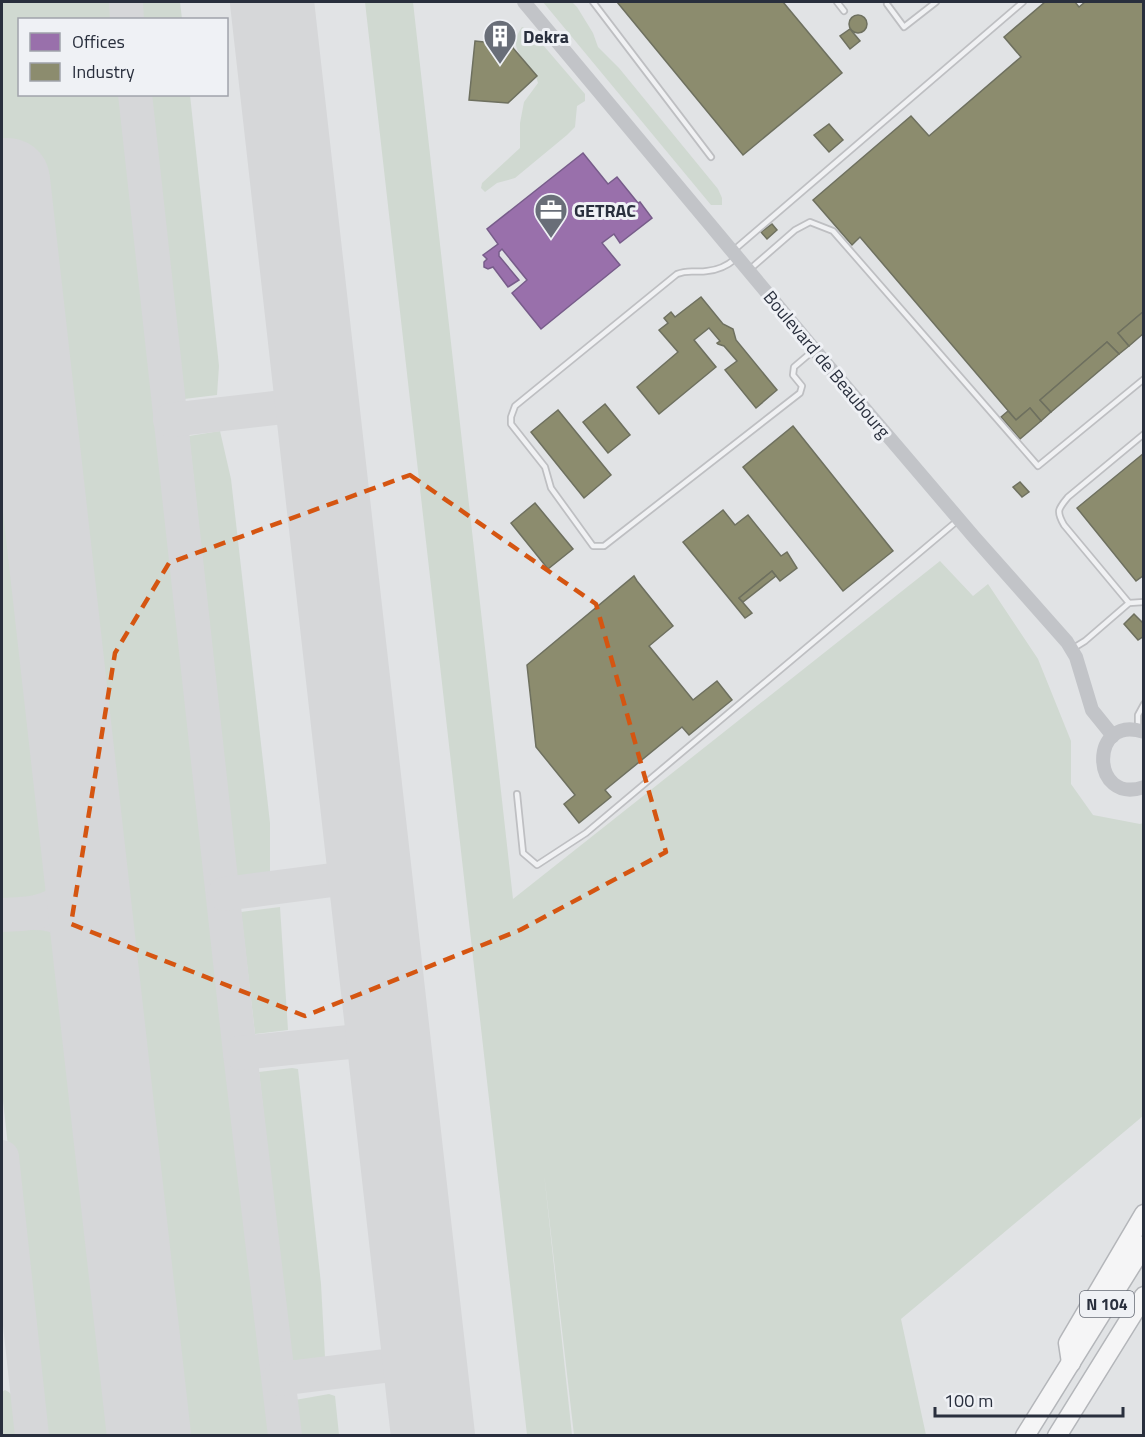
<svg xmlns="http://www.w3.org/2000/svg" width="1145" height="1437" font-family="'Titillium Web',sans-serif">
	<rect width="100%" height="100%" fill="#e1e3e5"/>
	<g fill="#d0d9d1">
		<polygon points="2,2 112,2 114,19 20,20 20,94 123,95 271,1435 167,1435 25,177 2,180"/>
		<polygon points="137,2 180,2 182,19 139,19"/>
		<polygon points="365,2 413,2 513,899 940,561 973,596 988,584 1038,659 1071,741 1071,784 1093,815 1140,824 1143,823 1143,1116 901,1319 926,1435 574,1435 544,1173 572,1435 527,1435"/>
		<polygon points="543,2 572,2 577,7 593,33 598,47 619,68 718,189 722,198 722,205 711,205"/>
		<path d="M522 27 531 31 585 94V101L577 106 575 127 567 135 515 178 497 183 485 192 481 188 482 183 520 148V123L524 102 538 83C534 61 503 54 522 27Z"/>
		<polygon points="148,95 190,95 219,366 217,395 184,399"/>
		<path d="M2 296 63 844C64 851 65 858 64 864 63 882 50 899 33 904 24 907 13 907 4 908H2Z"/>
		<polygon points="220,431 231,479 270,823 270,873 237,877 189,436"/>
		<polygon points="280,907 288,1030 255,1034 241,912"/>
		<path d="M21 921C52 920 67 932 76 962L129 1435H40L2 1092V926Z"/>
		<polygon points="292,1068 298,1069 321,1284 325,1357 291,1361 259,1072"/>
		<path d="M5 1390C23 1399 23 1417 25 1435H2V1392Z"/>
		<polygon points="329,1394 335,1396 339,1435 299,1435 295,1400"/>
	</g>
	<polygon fill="#9970ab" stroke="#775c8a" stroke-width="1.5" points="583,153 608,184 617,177 638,203 640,202 652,218 620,243 614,234 602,243 620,265 541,329 512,293 527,280 502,249 499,252 499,256 519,280 508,287 493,267 488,269 484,267 484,262 487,259 483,255 498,244 487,229"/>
	<g fill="#8c8c6e" stroke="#6e705f" stroke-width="1.5">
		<polygon points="617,2 783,2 842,73 743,155"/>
		<polygon points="1045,2 1075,2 1079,7 1085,2 1144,2 1144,311 1118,333 1129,346 1119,354 1107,342 1040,400 1051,412 1041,421 1030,408 1016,420 860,237 852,245 813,200 911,116 929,136 1021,57 1004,37"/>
		<circle cx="858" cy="24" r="9"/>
		<polygon points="850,29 860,41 850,49 840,36"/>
		<polygon points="475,41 513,45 513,48 537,76 508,103 469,100"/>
		<polygon points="829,124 843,140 829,152 814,135"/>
		<polygon points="772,224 777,230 767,239 761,232"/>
		<polygon points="701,297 723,324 733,329 736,340 777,390 756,408 725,370 737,361 724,346 718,344 717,343 720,341 709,328 694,340 716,367 659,414 637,387 678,352 659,330 668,323 664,318 671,312 675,317"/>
		<polygon points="1144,311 1144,333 1129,346 1118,333"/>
		<polygon points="1107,342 1119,354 1051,412 1040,400"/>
		<polygon points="605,404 630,435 608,453 583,422"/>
		<polygon points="1030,408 1041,421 1020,439 1001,417 1008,411 1016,420"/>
		<polygon points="558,410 611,475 584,498 531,432"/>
		<polygon points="793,426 893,551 843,591 743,467"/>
		<polygon points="1144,453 1144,575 1136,581 1077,508"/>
		<polygon points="1020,482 1029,492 1022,497 1013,487"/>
		<polygon points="535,503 573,549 548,569 511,523"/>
		<polygon points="723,510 735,525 748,515 781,556 787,552 797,568 780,581 772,571 739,598 752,613 745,618 683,542"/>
		<polygon points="772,571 776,576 743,602 739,598"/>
		<polygon points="634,576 637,581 673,626 649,646 693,700 717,681 732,700 689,735 682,727 605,790 611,797 579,823 564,804 575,795 536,747 527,665"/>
		<polygon points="1134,614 1144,624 1144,636 1138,640 1124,624"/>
	</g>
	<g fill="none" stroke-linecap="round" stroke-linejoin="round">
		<g stroke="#d6d7d9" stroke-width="34">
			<polyline points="126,2 127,20"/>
			<polyline points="135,94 240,1053 285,1436"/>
			<polyline points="2,204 11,208"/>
			<path d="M2 233C17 249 17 268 20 289"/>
			<polyline points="170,420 318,403"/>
			<polyline points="224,894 371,875"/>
			<path d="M34 913C58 913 80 923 90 946 94 954 95 965 97 974"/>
			<path d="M2 915C14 914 27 915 40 911 59 907 77 889 81 869 83 860 82 850 82 840"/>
			<polyline points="240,1053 389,1038"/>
			<polyline points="2,1157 32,1436"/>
			<polyline points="279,1379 425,1361"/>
			<polyline points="145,1436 147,1418"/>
		</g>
		<g stroke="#d6d7d9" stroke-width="84">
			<polyline points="272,2 433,1436"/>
			<polyline points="8,180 149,1436"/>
		</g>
		<defs>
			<g id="lane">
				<polyline points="593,2 711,157"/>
				<polyline points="837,2 844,11"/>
				<polyline points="887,4 904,27 936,2"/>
				<polyline points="734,250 1023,2"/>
				<path d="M735 259C727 266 718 270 707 271 695 273 689 269 677 274L515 406 511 417V424L545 467 551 488 593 546H604L800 393 802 386 793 375 794 367 814 350"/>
				<polyline points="749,270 795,230 810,222 833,231 1038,466 1144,379"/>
				<path d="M1129 603 1064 525C1056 511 1058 509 1068 497L1144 434"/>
				<polyline points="1072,649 1085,641 1129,603 1144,602"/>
				<polyline points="1138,730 1138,715 1144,704"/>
				<polyline points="517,794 523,853 537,865 586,833 957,521"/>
			</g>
			<g id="highway">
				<polyline points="1071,1363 1068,1343 1144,1214"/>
				<polyline points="1025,1436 1144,1245"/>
				<polyline points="1057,1436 1144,1296"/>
			</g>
		</defs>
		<use href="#lane" stroke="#bebfc2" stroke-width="8"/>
		<use href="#highway" stroke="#b4b6ba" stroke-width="21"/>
		<use href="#lane" stroke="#f0f1f3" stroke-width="4.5"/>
		<g stroke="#c2c4c8" stroke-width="14">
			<polyline points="524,2 824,361 974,537 1067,642 1076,657 1092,710 1113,736"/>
			<path d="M1144 732C1089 713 1090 806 1144 787"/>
		</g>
		<use href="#highway" stroke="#f5f5f6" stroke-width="18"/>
	</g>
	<path fill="none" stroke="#d55511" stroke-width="4.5" stroke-dasharray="12 8" stroke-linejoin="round" d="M410 475 596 604 666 852 520 930 305 1016 71 924 115 653 169 563Z"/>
	<defs>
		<symbol id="building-pin" viewBox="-11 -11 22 30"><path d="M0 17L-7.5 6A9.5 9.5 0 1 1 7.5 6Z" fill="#696e78" stroke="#eff1f5"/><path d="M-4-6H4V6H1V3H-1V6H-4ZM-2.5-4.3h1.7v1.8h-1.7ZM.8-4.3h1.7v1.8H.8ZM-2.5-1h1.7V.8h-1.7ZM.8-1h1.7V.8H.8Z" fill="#fff"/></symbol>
		<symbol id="office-pin" viewBox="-11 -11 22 30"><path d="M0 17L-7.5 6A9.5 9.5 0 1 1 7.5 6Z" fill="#696e78" stroke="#eff1f5"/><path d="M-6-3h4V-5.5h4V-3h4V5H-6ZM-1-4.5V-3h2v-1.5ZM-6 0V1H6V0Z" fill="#fff"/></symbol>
	</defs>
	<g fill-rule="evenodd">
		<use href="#building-pin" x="481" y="17" width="38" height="52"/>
		<use href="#office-pin" x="532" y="191" width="38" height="52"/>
	</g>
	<g text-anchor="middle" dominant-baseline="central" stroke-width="6" stroke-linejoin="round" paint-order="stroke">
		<rect fill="#eff1f5" stroke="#646974" stroke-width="1.5" x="1080" y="1291" width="54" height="26" rx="4.5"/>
		<g font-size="16" font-weight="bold" fill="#292f3d">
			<text x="1107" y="1304">N 104</text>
		</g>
		<g font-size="18" font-weight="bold" fill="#292f3d" stroke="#eff1f5" text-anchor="start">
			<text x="523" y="36">Dekra</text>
			<text x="574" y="210">GETRAC</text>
		</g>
		<g font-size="18" fill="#292f3d" stroke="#eff1f5">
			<text transform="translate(827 364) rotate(50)">Boulevard de Beaubourg</text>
		</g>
	</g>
	<rect width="1145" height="1437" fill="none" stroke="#292f3d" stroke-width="6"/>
	<rect x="18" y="18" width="210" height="78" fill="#eff1f5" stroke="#a0a3ab" stroke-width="1.5"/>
	<rect x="30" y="33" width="30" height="18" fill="#9970ab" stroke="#a0a3ab" stroke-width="1.5"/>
	<text x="72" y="48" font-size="18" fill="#292f3d">Offices</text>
	<rect x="30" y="63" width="30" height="18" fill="#8c8c6e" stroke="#a0a3ab" stroke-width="1.5"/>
	<text x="72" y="78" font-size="18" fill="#292f3d">Industry</text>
	<path d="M935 1407v9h188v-9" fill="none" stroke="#292f3d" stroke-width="3"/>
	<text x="944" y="1407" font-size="18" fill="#292f3d" stroke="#eff1f5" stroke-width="4.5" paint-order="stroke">100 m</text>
</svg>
